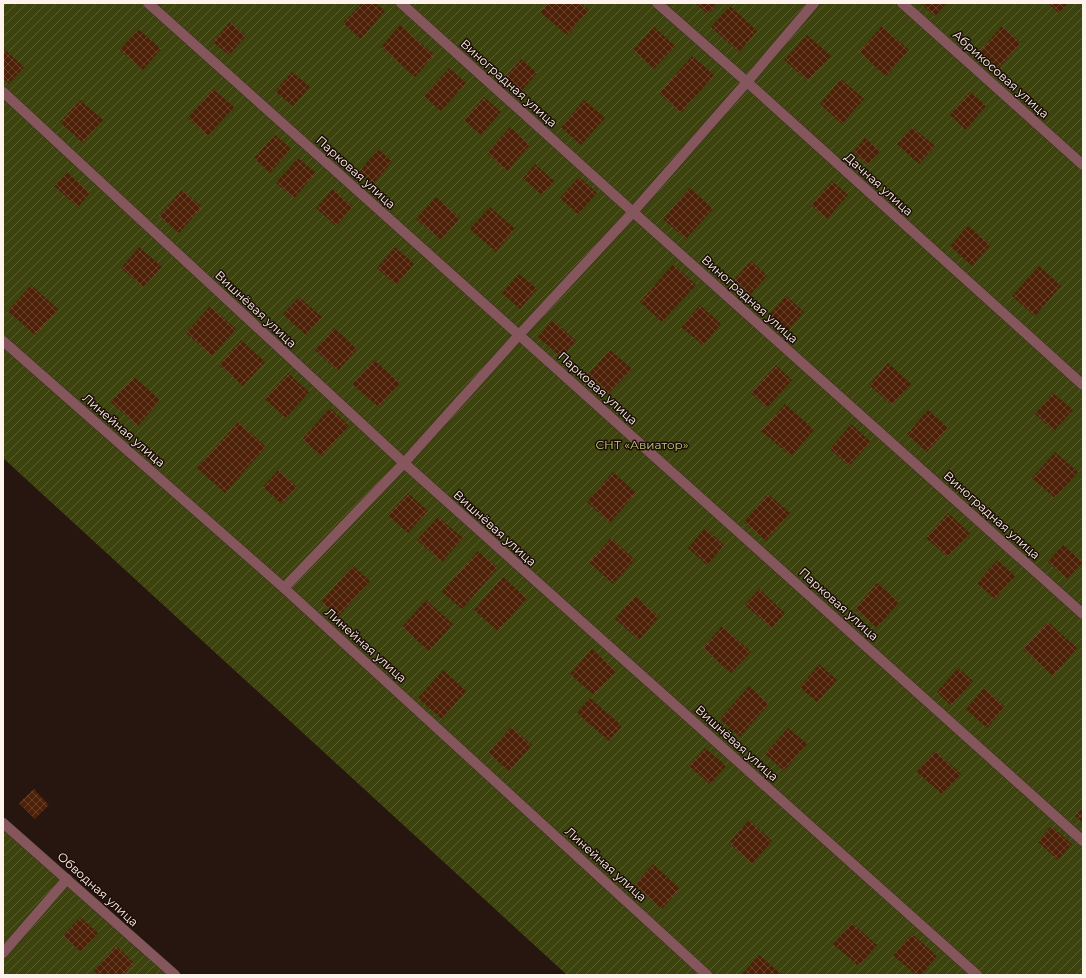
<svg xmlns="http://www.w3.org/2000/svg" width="1086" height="978" font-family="Montserrat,sans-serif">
	<defs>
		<pattern id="garden-furrows" width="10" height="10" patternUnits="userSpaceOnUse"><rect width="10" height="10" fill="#3d430f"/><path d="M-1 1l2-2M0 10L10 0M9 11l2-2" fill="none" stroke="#5a5f32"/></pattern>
		<pattern id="building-cross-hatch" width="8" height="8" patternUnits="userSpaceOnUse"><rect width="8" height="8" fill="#4d2108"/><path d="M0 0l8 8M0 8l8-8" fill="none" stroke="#68422c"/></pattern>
	</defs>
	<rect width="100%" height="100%" fill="#26160f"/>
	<g fill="url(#garden-furrows)">
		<polygon points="3,3 1083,3 1083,975 567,975 3,458"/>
		<polygon points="3,823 177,975 3,975"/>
	</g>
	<g fill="url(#building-cross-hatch)">
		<polygon points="362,3 376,3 385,11 361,39 343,23"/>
		<polygon points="548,3 580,3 589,10 567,35 540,12"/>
		<polygon points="695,3 718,3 708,14"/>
		<polygon points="920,3 947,3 935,16"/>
		<polygon points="1048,3 1068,3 1059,13"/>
		<polygon points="730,6 757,31 739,52 711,27"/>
		<polygon points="230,22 246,36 229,55 213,42"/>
		<polygon points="400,25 434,55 415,77 381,47"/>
		<polygon points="882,26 909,50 886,76 859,52"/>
		<polygon points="1002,26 1021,43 999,68 980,51"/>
		<polygon points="654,27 675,46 654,69 633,50"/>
		<polygon points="138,29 161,49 143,70 120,50"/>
		<polygon points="807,35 831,56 808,81 784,60"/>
		<polygon points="3,48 24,67 9,84 3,78"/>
		<polygon points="692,56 714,75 681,113 659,93"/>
		<polygon points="521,59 537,73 521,92 505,77"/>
		<polygon points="449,68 466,83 441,111 424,96"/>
		<polygon points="292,72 310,87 293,106 275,91"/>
		<polygon points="841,79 864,99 842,124 820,104"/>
		<polygon points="213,89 234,107 208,136 188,118"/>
		<polygon points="970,92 986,106 966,130 950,115"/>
		<polygon points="484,97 501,112 481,135 464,120"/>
		<polygon points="80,100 103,120 83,143 60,122"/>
		<polygon points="584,100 605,118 581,145 561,127"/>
		<polygon points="510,127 530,145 507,171 487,153"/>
		<polygon points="912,127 935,146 919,164 897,144"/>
		<polygon points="275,135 291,149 270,173 254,158"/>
		<polygon points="865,138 880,151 868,165 853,152"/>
		<polygon points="378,149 392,162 373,184 359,172"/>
		<polygon points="298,158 316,173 294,198 276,183"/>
		<polygon points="535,164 554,181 542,195 523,178"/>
		<polygon points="67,172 90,193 78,207 54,186"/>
		<polygon points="579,177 597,193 578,214 560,198"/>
		<polygon points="832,181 848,195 827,219 811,205"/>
		<polygon points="690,188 713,209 686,239 663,219"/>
		<polygon points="333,189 353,207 336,226 316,208"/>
		<polygon points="182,190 202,207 179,233 159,216"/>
		<polygon points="436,197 460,218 441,240 416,219"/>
		<polygon points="490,207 515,229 496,252 470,229"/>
		<polygon points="968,226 991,245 972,266 950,246"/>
		<polygon points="139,247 162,267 143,287 121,268"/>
		<polygon points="395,247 414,264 396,285 377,268"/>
		<polygon points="751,261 767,276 750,295 734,280"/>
		<polygon points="673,264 696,285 662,322 640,302"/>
		<polygon points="1039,266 1061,286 1035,316 1012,296"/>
		<polygon points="519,274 537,289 520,309 502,293"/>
		<polygon points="31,285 58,309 35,335 8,311"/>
		<polygon points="786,296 804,312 787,331 769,315"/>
		<polygon points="299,297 322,317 306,335 283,314"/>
		<polygon points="700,305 721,324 703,345 681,327"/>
		<polygon points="210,306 236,329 212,356 186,333"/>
		<polygon points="553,320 576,341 561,357 538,337"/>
		<polygon points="334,328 357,349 338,371 315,350"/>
		<polygon points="241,340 265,362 243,386 219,365"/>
		<polygon points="610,350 632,369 609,393 588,375"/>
		<polygon points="374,360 400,383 379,407 352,384"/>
		<polygon points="888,363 911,384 892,405 869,385"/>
		<polygon points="776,365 792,380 767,408 751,393"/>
		<polygon points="288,373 309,392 286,418 265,399"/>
		<polygon points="134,377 160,400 138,426 111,402"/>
		<polygon points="1053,393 1073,410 1054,431 1035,414"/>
		<polygon points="785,404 814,430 791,456 761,431"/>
		<polygon points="330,408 349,426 322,456 302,439"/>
		<polygon points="928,410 948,428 927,452 907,434"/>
		<polygon points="238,422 266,447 225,493 197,468"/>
		<polygon points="851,424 871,442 849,466 830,449"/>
		<polygon points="1055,452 1078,472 1055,498 1032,478"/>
		<polygon points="278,470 297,487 282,504 263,487"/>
		<polygon points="613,472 636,493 610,523 587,502"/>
		<polygon points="408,493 428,511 408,533 388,515"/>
		<polygon points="768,494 790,513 766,541 744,522"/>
		<polygon points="948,513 970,533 948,557 926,538"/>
		<polygon points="438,517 463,538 442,562 417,540"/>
		<polygon points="705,528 724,545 707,565 688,548"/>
		<polygon points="611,538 635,560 613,584 589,562"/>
		<polygon points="1063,545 1083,562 1067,579 1048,562"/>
		<polygon points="478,551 498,568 462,609 442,592"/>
		<polygon points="997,560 1015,576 995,599 977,583"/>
		<polygon points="353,566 370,581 338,617 321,602"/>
		<polygon points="503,577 527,598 498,631 474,610"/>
		<polygon points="877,583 899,602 877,628 855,609"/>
		<polygon points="759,589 785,613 772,628 745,605"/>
		<polygon points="635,596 659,617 639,640 615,619"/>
		<polygon points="426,600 453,624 429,651 402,627"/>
		<polygon points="1048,622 1077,648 1053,676 1023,649"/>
		<polygon points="722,626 751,652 731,673 703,648"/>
		<polygon points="592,649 616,671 594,695 570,674"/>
		<polygon points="819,664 837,680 817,702 800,687"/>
		<polygon points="958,668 973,681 951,706 937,692"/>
		<polygon points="443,670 466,691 442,719 418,698"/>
		<polygon points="749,686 769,704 740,737 720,719"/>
		<polygon points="984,688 1005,707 987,728 966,709"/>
		<polygon points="590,698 622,726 609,741 577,713"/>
		<polygon points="511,727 532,745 509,771 488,753"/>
		<polygon points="788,728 807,744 784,771 765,754"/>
		<polygon points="705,748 726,766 710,784 689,766"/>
		<polygon points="935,751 961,774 942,794 917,772"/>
		<polygon points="34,789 49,805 35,819 19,803"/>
		<polygon points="1083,807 1083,823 1075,816"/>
		<polygon points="749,820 772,841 752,864 729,843"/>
		<polygon points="1051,826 1072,844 1058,860 1038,842"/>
		<polygon points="653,864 680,889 662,909 635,885"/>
		<polygon points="80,917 98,933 81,952 63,936"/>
		<polygon points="852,923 877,945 859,966 833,944"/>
		<polygon points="912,934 937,956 921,975 916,975 893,955"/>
		<polygon points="116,946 134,963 123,975 98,975 94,971"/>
		<polygon points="759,955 782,975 744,975 742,974"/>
	</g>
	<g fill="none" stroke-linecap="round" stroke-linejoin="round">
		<defs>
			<g id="street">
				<polyline points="148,3 519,335 1083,841"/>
				<polyline points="401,3 633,212 1083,614"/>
				<polyline points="657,3 747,82 1083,385"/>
				<polyline points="902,3 1083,165"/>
				<polyline points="3,92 404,463 977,975"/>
				<polyline points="3,341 284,588 707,975"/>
				<polyline points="284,588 404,463 519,335 633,212 747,82 814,3"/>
				<polyline points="3,823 175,975"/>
				<polyline points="3,953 67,879"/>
			</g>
		</defs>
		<use href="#street" stroke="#40302a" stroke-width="11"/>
		<use href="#street" stroke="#85575d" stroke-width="10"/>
	</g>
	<g text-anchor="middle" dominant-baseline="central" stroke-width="3" stroke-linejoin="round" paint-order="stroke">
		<g font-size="12" fill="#fef2ec" stroke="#1c0d07">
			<text transform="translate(1001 74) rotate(42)">Абрикосовая улица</text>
			<text transform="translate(509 83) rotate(42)">Виноградная улица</text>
			<text transform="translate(356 172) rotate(42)">Парковая улица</text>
			<text transform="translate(879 184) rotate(42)">Дачная улица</text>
			<text transform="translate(750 299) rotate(42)">Виноградная улица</text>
			<text transform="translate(256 309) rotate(43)">Вишнёвая улица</text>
			<text transform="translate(598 388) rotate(42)">Парковая улица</text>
			<text transform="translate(124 430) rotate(41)">Линейная улица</text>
			<text transform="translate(992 515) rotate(42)">Виноградная улица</text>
			<text transform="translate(495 528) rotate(42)">Вишнёвая улица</text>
			<text transform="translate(839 604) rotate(42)">Парковая улица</text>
			<text transform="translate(366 645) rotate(42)">Линейная улица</text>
			<text transform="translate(737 743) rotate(42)">Вишнёвая улица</text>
			<text transform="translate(606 864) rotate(42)">Линейная улица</text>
			<text transform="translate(98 889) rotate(42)">Обводная улица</text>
		</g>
		<g font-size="12" fill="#c2ce7c" stroke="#1c0d07">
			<text x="642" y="444">СНТ «Авиатор»</text>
		</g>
	</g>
	<rect width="1086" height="978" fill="none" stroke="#fef2ec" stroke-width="8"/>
</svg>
